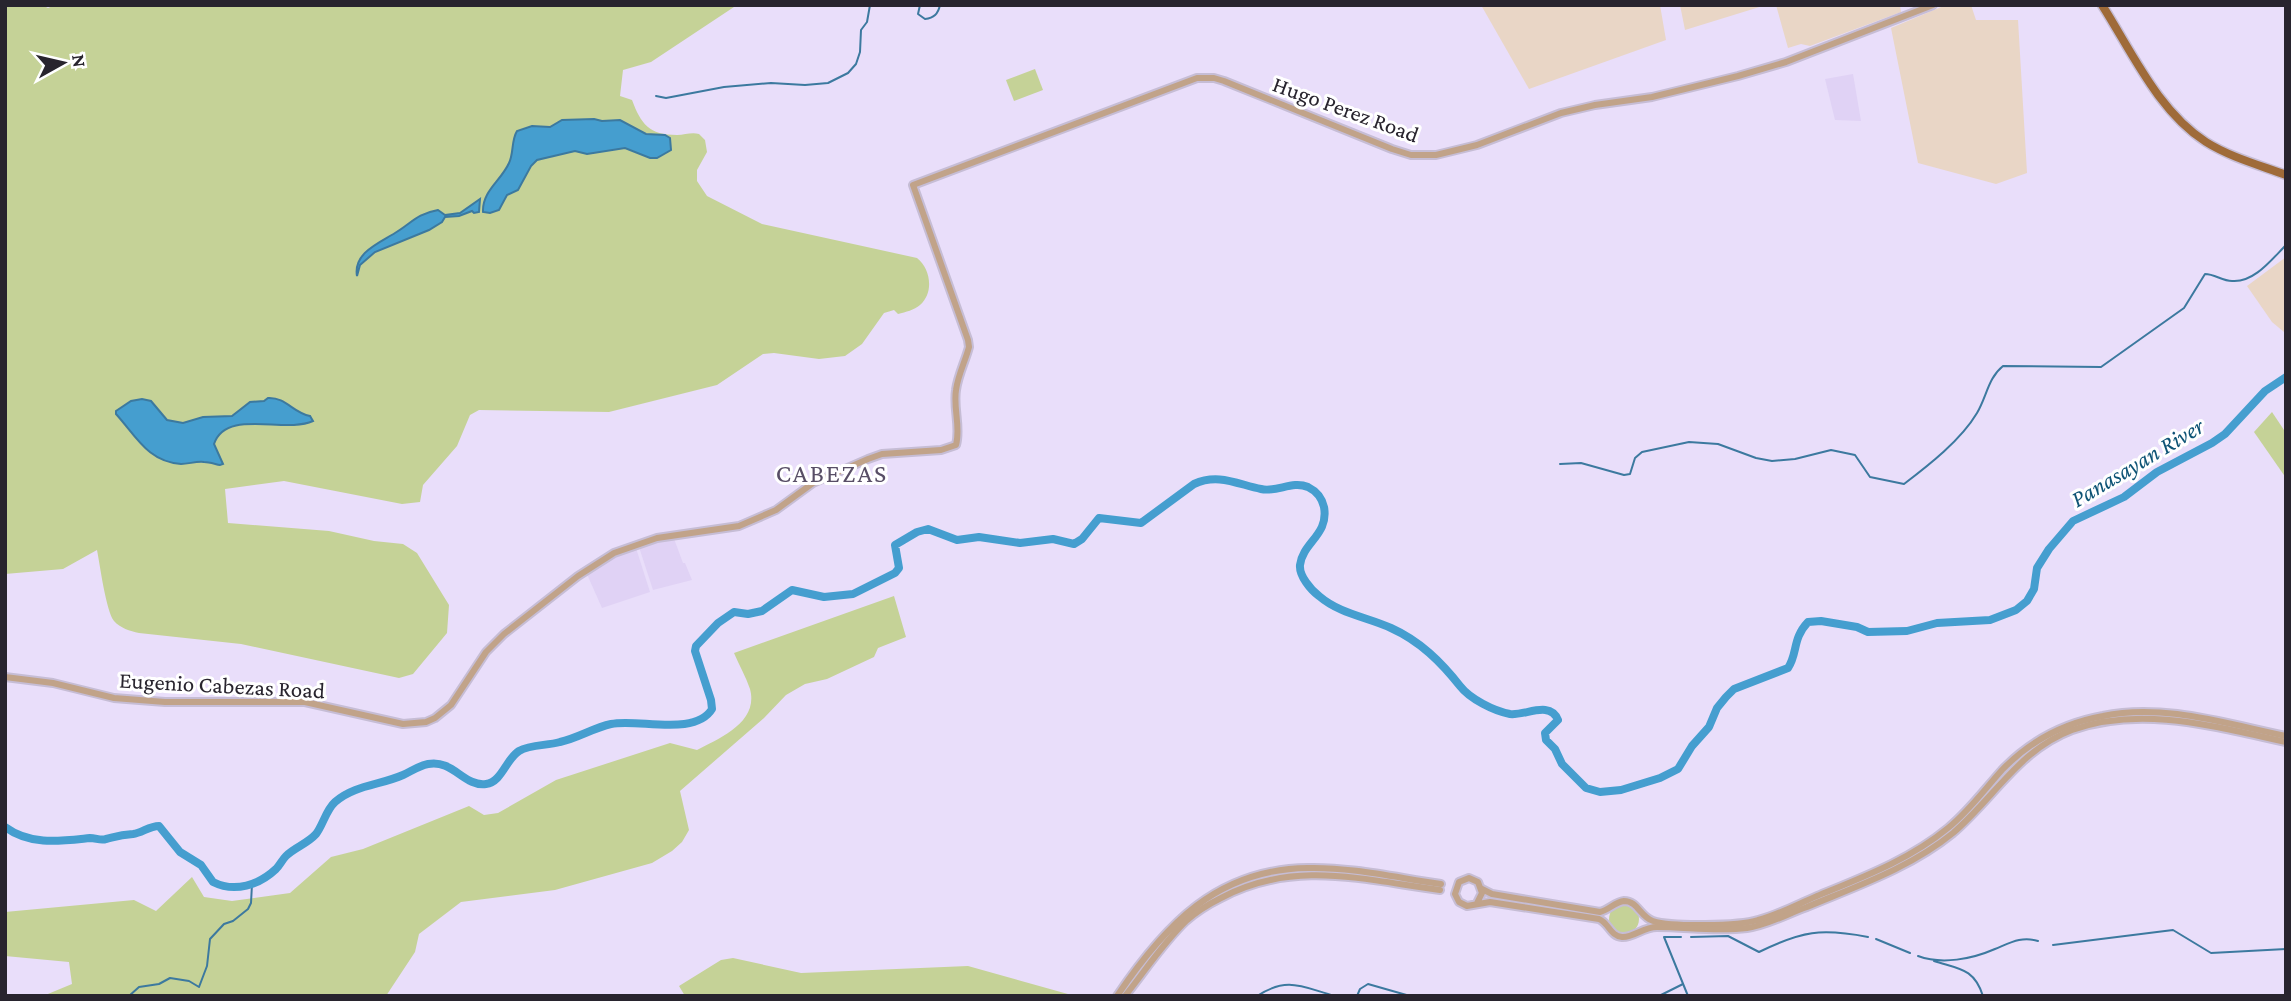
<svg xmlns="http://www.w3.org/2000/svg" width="2291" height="1001" font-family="'Crimson Pro',serif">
	<rect width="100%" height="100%" fill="#e9defa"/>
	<g fill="#e0d2f5">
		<polygon points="1853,74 1861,121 1835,120 1825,79"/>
		<polygon points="673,536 683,563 685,563 692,580 653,590 639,547"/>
		<polygon points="636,548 650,592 602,608 586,572 612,556"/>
	</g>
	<g fill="#e9d6c6">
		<polygon points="1481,5 1660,5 1666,40 1529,89"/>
		<polygon points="1680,5 1766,5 1685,30"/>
		<polygon points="1776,5 1900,5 1901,12 1810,46 1801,44 1788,48"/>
		<polygon points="1946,5 1971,5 1976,20 2018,20 2027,173 1996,184 1918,163 1891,28"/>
		<polygon points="2286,257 2286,331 2284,332 2272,322 2247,286"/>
	</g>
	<g fill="#c5d297">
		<path d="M5 5H42L48 8 55 5H737L651 62 623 70 620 96 632 100C641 124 649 135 677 135 685 135 691 132 699 134L705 140 707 152 697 170V181L707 196 762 224 917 258C931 269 934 293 920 305 914 310 906 312 898 314L894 310 884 313 862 344 845 356 819 359 774 353 763 354 717 385 609 412 479 410 470 415 457 446 423 485 420 502 402 504 284 481 225 489 228 523 329 531 374 541 403 544 417 553 449 605 447 633 413 674 399 678 241 644 139 633C130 631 120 628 114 621 106 611 100 565 97 550L63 569 5 574Z"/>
		<polygon points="1035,69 1043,90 1014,101 1006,80"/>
		<polygon points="2272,412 2286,433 2286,478 2254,432"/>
		<path d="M894 596 906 637 878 648 874 657 827 679 805 684 786 695 764 718 680 791 689 830 682 842 672 851 652 863 555 890 461 902 419 934 415 952 386 996H43L72 984 69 962 5 956V912L134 900 156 911 192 877 204 897 232 901 290 893 331 857 363 849 469 806 484 815 498 813 556 780 670 743 697 750C720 738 759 722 750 689 746 677 739 665 734 653Z"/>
		<circle cx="1624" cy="919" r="15"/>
		<polygon points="733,958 801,973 968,966 1075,996 685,996 679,986 721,960"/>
	</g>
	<g fill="#459ecf" stroke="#3c799f" stroke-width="2">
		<path d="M594 119 602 121 620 120 646 134 665 135 670 138 671 150 657 158H650L625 148 587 154 575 151 537 160 531 166 518 190 507 195 499 210 490 213 483 212C482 191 501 181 509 163 514 153 511 141 517 131L532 126 550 127 562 120Z"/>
		<path d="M480 199 479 212 474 213 472 211 459 216 445 217 442 222 429 230 375 252 360 265 357 276C353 253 379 243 395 233 412 223 416 214 438 210L445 215 460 213Z"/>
		<path d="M268 398C286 397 293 413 310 416L313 421C285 434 226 408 214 444L223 464 220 465C215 464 209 462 204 462 196 461 189 464 181 464 148 462 136 436 116 414V411L131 401 142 399 151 401 167 420 183 423 203 417 232 416 250 402 264 401Z"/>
	</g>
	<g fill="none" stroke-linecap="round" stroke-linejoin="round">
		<g stroke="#3c799f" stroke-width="2">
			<path d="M920 5 918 14 925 19C934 18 938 14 940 5"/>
			<polyline points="656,96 666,98 724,87 771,83 805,85 828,83 848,73 856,64 860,52 861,30 867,22 870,5"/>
			<path d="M1560 464 1581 463 1624 475 1630 474 1635 458 1642 452 1689 442 1718 444 1756 458 1772 461 1795 459 1831 450 1855 455 1870 477 1904 484C1929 465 1961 440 1977 413 1987 396 1988 378 2003 366L2101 367 2184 308 2205 274C2215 274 2222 281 2232 281 2254 283 2272 259 2286 245"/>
			<polyline points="1681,937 1664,937 1688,996"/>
			<path d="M1691 937 1728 936 1759 952C1802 931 1821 928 1868 937"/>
			<polyline points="1876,939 1910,953"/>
			<polyline points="2053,945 2173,930 2211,953 2286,949"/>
			<path d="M1918 956C1942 965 1972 959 1995 949 2010 943 2021 936 2038 941"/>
			<path d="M1934 961C1959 969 1974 968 1983 996"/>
			<polyline points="129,996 139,987 159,984 170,978 189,981 199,987 207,966 210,939 224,924 233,921 248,909 251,903 252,884"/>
			<path d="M1257 996C1288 976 1302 987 1335 996"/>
			<polyline points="1357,996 1360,989 1368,984 1410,996"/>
			<polyline points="1659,996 1683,984"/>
		</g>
		<path stroke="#459ecf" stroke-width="8" d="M5 827C31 846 61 841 90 838 96 838 101 841 106 839 118 836 120 835 133 834 142 833 149 826 159 826L180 852 201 865 213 882C235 893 259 885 276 869 280 865 282 860 286 856 295 847 307 844 316 834 323 825 326 810 335 802 354 785 381 785 403 775 412 771 418 766 428 764 453 759 464 787 486 784 502 782 506 759 519 751 531 744 547 746 560 742 578 738 593 728 611 724 637 718 695 737 712 709L711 700 695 651 696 646 718 623 734 612 748 614 762 611 792 590 824 597 853 594 895 573 899 568 895 545 917 532 928 529 957 540 979 537 1020 543 1053 539 1074 544 1082 539 1099 518 1141 523 1194 484C1218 473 1237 484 1261 489 1277 493 1292 480 1308 487 1316 491 1322 498 1324 507 1329 535 1303 542 1300 565 1299 576 1311 590 1319 596 1340 614 1367 617 1391 628 1420 641 1441 662 1460 686 1470 699 1494 711 1510 714 1525 716 1550 700 1558 720L1545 733 1546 740 1555 749 1562 764 1586 788 1600 792 1621 790 1660 778 1678 769 1692 746 1709 727 1717 708 1726 697 1734 689 1788 668C1798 653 1792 639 1808 622L1821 621 1857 627 1868 632 1907 631 1937 623 1990 620 2016 610 2027 601 2034 589 2037 568 2049 549 2073 521 2124 497 2157 472 2212 443 2225 434 2265 391 2286 377"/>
		<defs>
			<g id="tertiary">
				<path d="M5 677 53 683 114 698 165 702H305L403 724 426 722 435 718 451 705 486 652 504 634 578 576 614 553 657 538 739 526 776 510 813 483 868 459 882 454 941 450 956 445C961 427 953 409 956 390 958 375 965 362 969 347L968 340 913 185 1197 78H1214L1224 81 1392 149 1411 155H1436L1477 145 1561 113 1595 105 1652 97 1738 76 1786 62 1933 5"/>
				<path d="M1482 889 1492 894 1600 912C1609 910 1615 902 1624 901 1638 901 1640 917 1653 921 1672 927 1739 926 1758 920 1778 915 1798 904 1817 896 1863 877 1909 860 1948 828 1969 811 1984 790 2002 770 2029 742 2064 723 2103 716 2163 703 2227 724 2286 736"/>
				<path d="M1477 903 1482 893 1478 882 1469 878 1459 882 1455 894 1459 902 1467 906 1490 902 1599 919C1609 923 1610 936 1622 937 1633 938 1643 927 1657 927 1687 927 1717 932 1747 928 1768 925 1787 914 1807 907 1857 886 1910 868 1953 833 1994 798 2019 750 2072 730 2142 705 2216 727 2286 742"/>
				<path d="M1117 996C1165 925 1217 869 1308 868 1352 867 1398 878 1441 884"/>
				<path d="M1125 996C1145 971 1163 943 1186 921 1196 912 1209 904 1221 898 1294 859 1364 880 1440 890"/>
			</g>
			<path id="primary" d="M2102 5C2132 52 2158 111 2206 142 2230 157 2259 165 2286 175"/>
		</defs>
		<use href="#tertiary" stroke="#c6bdd5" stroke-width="10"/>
		<use href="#primary" stroke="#c6bdd5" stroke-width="11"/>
		<use href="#tertiary" stroke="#c1a389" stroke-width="6"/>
		<use href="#primary" stroke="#9f6b39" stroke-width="8"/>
	</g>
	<g text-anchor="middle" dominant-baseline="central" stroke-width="6" stroke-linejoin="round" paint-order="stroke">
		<g font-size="23" fill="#28242e" stroke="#fff">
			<text transform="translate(1346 109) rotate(20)">Hugo Perez Road</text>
			<text transform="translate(222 685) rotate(3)">Eugenio Cabezas Road</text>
		</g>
		<g font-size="24" font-style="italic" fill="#0e5375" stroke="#fff">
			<text transform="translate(2137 462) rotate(-31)">Panasayan River</text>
		</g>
		<g font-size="26" letter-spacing="2" fill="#584e66" stroke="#fff">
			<text x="832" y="473">CABEZAS</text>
		</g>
	</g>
	<rect width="2291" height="1001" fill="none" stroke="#28242e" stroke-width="14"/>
	<g transform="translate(63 63) rotate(82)" stroke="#ffffff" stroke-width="5" paint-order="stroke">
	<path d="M0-5L12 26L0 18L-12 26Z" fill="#28242e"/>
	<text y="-10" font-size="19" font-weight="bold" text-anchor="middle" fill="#28242e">N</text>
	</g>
</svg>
